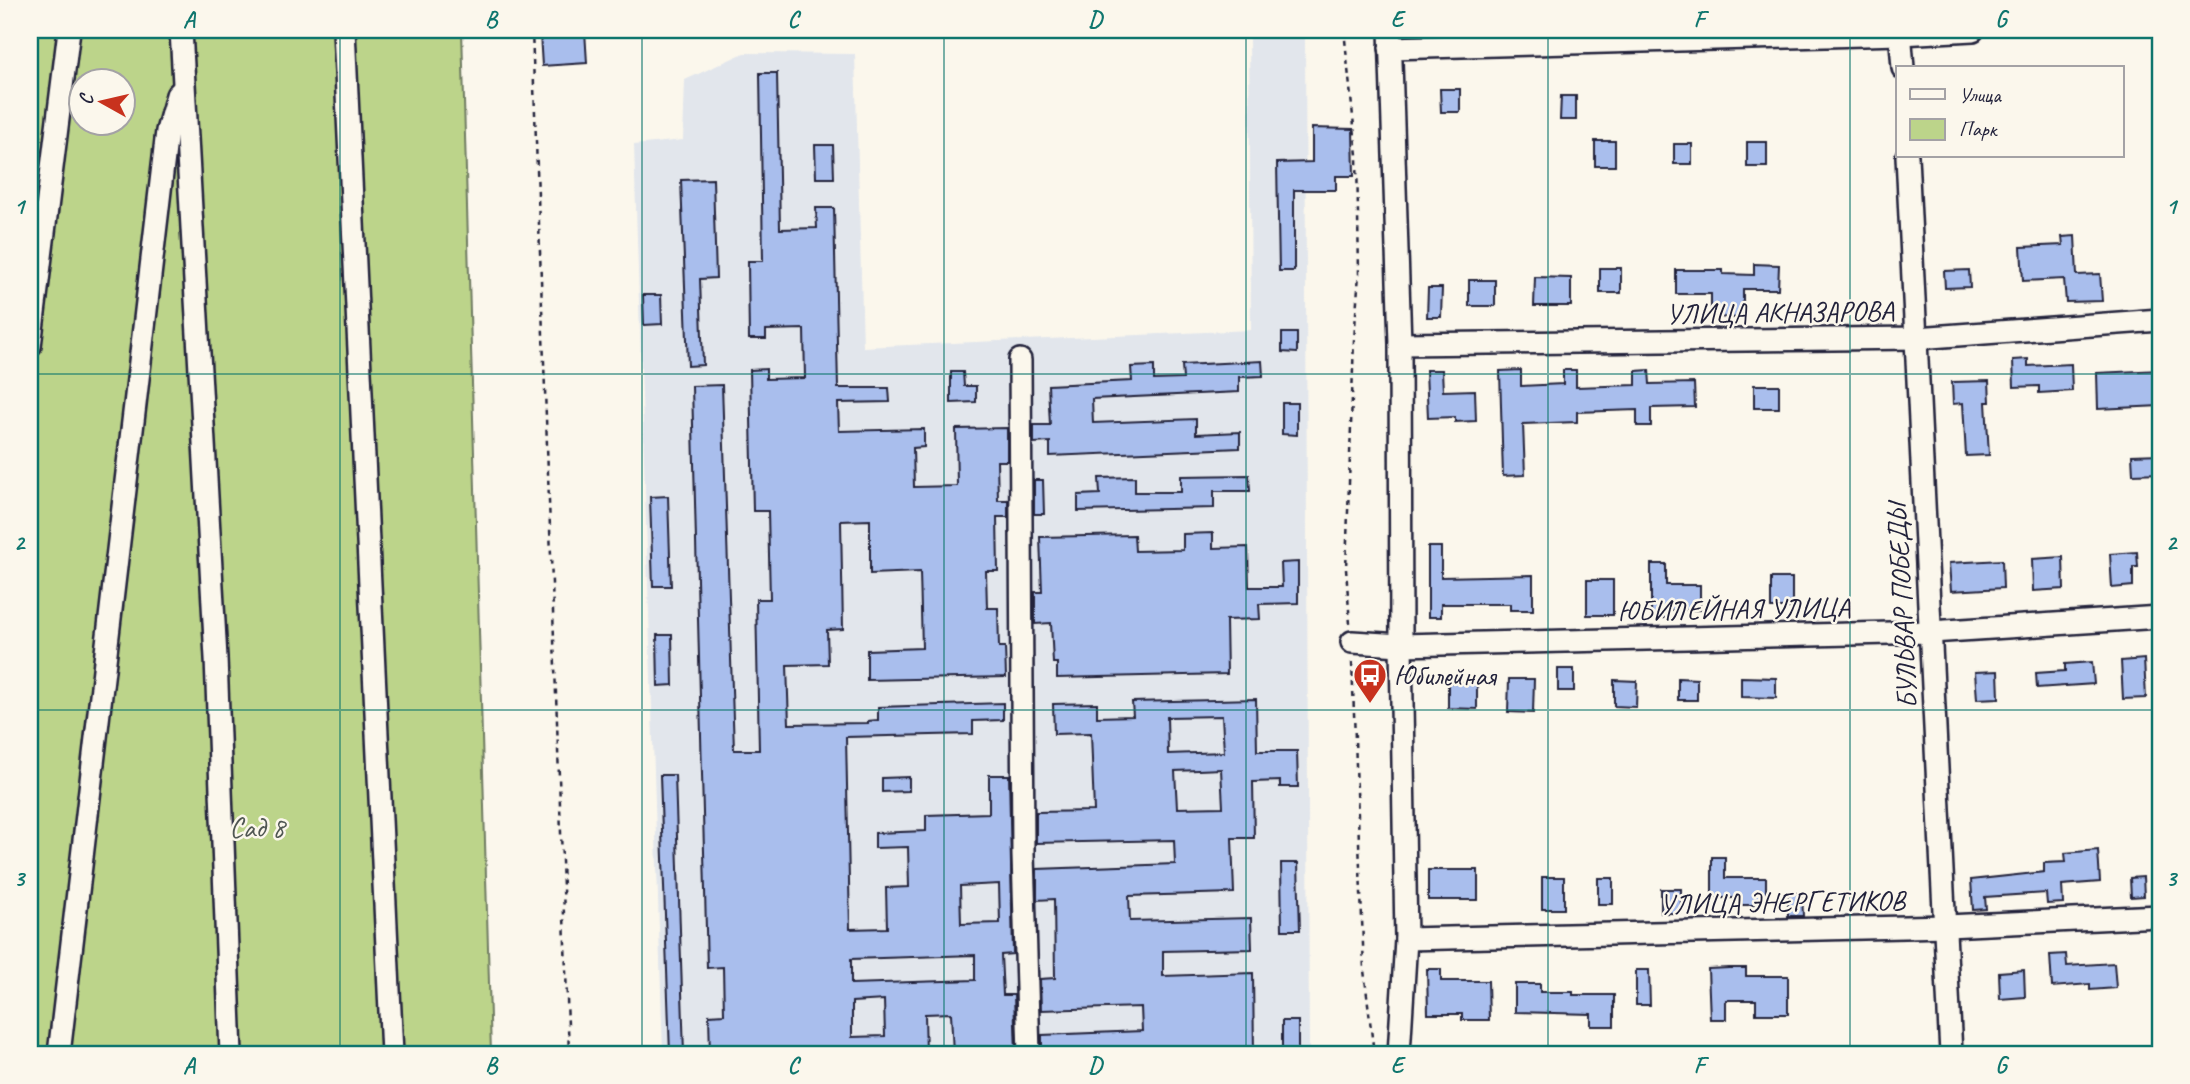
<svg xmlns="http://www.w3.org/2000/svg" width="2190" height="1084" font-family="Caveat,sans-serif">
	<rect width="100%" height="100%" fill="#fbf7ec"/>
	<filter id="ink" filterUnits="userSpaceOnUse"><feTurbulence type="fractalNoise" baseFrequency=".0143" numOctaves="2"/><feDisplacementMap in="SourceGraphic" scale="14" xChannelSelector="R" yChannelSelector="G"/><feConvolveMatrix kernelMatrix="1 2 1 2 8 2 1 2 1" color-interpolation-filters="sRGB"/></filter>
	<g filter="url(#ink)">
		<polygon fill="#e2e6ec" points="1249,30 1305,30 1309,1054 663,1054 634,145 683,140 685,80 744,53 855,54 863,347 1251,330"/>
		<path fill="#bcd48a" stroke="#6f7b62" stroke-width="2" fill-rule="evenodd" d="M30 30H462L491 1054H30ZM80 80H122V122H80Z"/>
		<g fill="#a9beed" stroke="#22223b" stroke-width="2" fill-rule="evenodd">
			<polygon points="585,31 587,63 542,66 540,34"/>
			<path d="M760 73H777L780 229 817 228 816 208H834L838 388H889L890 402 838 403 839 431 924 429V447L913 448 914 487 957 486 956 429 1007 428V461H997L998 500H1008V517H997L998 571H986L987 608H998L999 647H1005L1006 677 867 680V650L922 648 920 572 870 574V520L841 521 843 629 827 630 828 664 787 665 789 724 868 723V721L878 720V707L1003 703V720L973 721V734L846 737 850 929 887 928 886 888 909 887 908 847 875 848V833L926 831V815L989 813V775H1009L1013 954 1001 955 1003 995H1014L1016 1054H953L951 1013 925 1014 926 1054H894V1052L710 1054 709 1015 724 1014 723 967 707 968 692 386 722 385 734 750H759L756 599H770L768 511H753L750 370 766 369V379L805 378 804 329 766 330V339H749L748 261H763ZM999 884 1000 923 961 924 960 886ZM975 955V980L851 984V959ZM884 1000 885 1036 852 1037V1002Z"/>
			<polygon points="1440,89 1460,89 1460,112 1441,112"/>
			<polygon points="1561,96 1576,96 1576,120 1560,120"/>
			<polygon points="1312,128 1353,129 1354,176 1336,176 1336,190 1294,190 1294,271 1279,271 1277,163 1312,162"/>
			<rect x="1595" y="141" width="20" height="25"/>
			<rect x="1747" y="142" width="20" height="25"/>
			<rect x="1674" y="144" width="18" height="20"/>
			<polygon points="815,145 833,145 834,178 816,178"/>
			<polygon points="713,179 716,278 700,279 703,365 688,366 681,180"/>
			<polygon points="2075,236 2077,275 2100,274 2102,301 2066,302 2064,279 2023,281 2021,247 2063,245 2062,237"/>
			<polygon points="1754,264 1779,265 1778,289 1743,289 1743,318 1711,317 1711,294 1676,294 1676,270 1723,270 1723,274 1754,275"/>
			<rect x="1600" y="268" width="21" height="25"/>
			<polygon points="1969,270 1970,287 1945,288 1944,271"/>
			<polygon points="1535,277 1571,278 1571,306 1534,306"/>
			<rect x="1469" y="280" width="26" height="26"/>
			<polygon points="1428,288 1442,288 1441,317 1427,317"/>
			<polygon points="643,295 661,295 662,324 644,325"/>
			<polygon points="1282,333 1297,333 1297,353 1282,352"/>
			<polygon points="2028,359 2028,366 2071,364 2072,391 2039,393 2039,386 2014,387 2013,360"/>
			<polygon points="1262,361 1263,376 1239,377 1239,392 1092,399 1093,423 1196,419 1196,434 1240,432 1240,448 1050,456 1050,442 1034,443 1034,425 1050,425 1048,385 1132,381 1131,367 1154,366 1154,380 1183,379 1182,365"/>
			<polygon points="1426,370 1442,370 1443,391 1475,390 1476,421 1455,422 1455,417 1428,418"/>
			<polygon points="1521,370 1521,386 1563,384 1563,370 1576,370 1576,387 1636,385 1636,371 1649,370 1650,384 1694,383 1695,407 1651,408 1651,426 1637,426 1637,410 1577,412 1577,422 1523,424 1525,475 1503,476 1500,371"/>
			<polygon points="2160,370 2160,406 2098,409 2097,373"/>
			<polygon points="951,372 963,372 964,386 976,386 976,402 951,403"/>
			<polygon points="1989,381 1990,402 1986,402 1989,455 1966,456 1963,403 1953,404 1952,382"/>
			<rect x="1754" y="385" width="25" height="23"/>
			<polygon points="1282,403 1297,403 1297,435 1282,434"/>
			<polygon points="2160,454 2160,473 2133,474 2132,455"/>
			<polygon points="1249,475 1250,491 1214,491 1214,508 1078,511 1078,495 1100,494 1099,478 1135,477 1135,492 1181,492 1181,476"/>
			<polygon points="1034,480 1043,480 1044,514 1034,514"/>
			<polygon points="668,496 671,586 653,586 650,497"/>
			<polygon points="1213,533 1213,548 1248,547 1249,587 1282,587 1281,563 1298,562 1298,603 1259,604 1260,619 1226,620 1227,674 1057,678 1057,663 1053,663 1051,623 1035,624 1035,592 1042,592 1040,537 1134,535 1135,551 1183,550 1183,534"/>
			<polygon points="1428,547 1441,547 1441,577 1533,575 1533,610 1510,610 1510,604 1441,604 1441,617 1428,617"/>
			<polygon points="2137,552 2138,567 2133,567 2133,586 2112,588 2110,554"/>
			<polygon points="2063,557 2064,589 2033,591 2032,559"/>
			<polygon points="2002,560 2003,588 1951,591 1949,563"/>
			<polygon points="1651,564 1666,564 1666,585 1700,585 1700,610 1666,610 1666,618 1651,618"/>
			<rect x="1771" y="578" width="21" height="30"/>
			<rect x="1587" y="580" width="26" height="35"/>
			<polygon points="657,635 672,635 673,685 658,686"/>
			<polygon points="2144,659 2146,698 2123,699 2121,661"/>
			<polygon points="2092,662 2094,684 2037,688 2036,673 2065,671 2065,664"/>
			<rect x="1558" y="669" width="16" height="22"/>
			<polygon points="1998,671 1999,698 1977,699 1975,672"/>
			<polygon points="1741,677 1776,678 1776,698 1741,697"/>
			<polygon points="1678,678 1697,679 1697,700 1678,700"/>
			<polygon points="1509,679 1534,679 1533,713 1508,712"/>
			<polygon points="1614,680 1637,681 1636,707 1614,706"/>
			<polygon points="1448,682 1477,683 1477,709 1448,708"/>
			<path d="M1256 699 1257 751H1297L1298 787H1280V781L1253 782 1254 838H1232L1234 893 1129 896 1130 921 1251 918 1252 949 1163 951V976L1253 973 1254 1054H1042V1035L1142 1031 1141 1007 1041 1010 1040 979 1055 978 1054 899 1037 900V869L1175 864 1174 840 1036 843V812L1094 811 1091 733 1054 734 1053 704 1097 703V717L1133 716 1132 702ZM1222 716 1224 752 1168 754 1167 717ZM1221 769 1223 807 1177 808 1175 771Z"/>
			<polygon points="660,775 675,775 684,1054 670,1054"/>
			<polygon points="909,777 909,791 882,792 882,778"/>
			<polygon points="2098,850 2100,882 2062,885 2063,903 2047,904 2046,893 1985,897 1986,909 1973,910 1971,880 2044,872 2044,863 2066,862 2065,853"/>
			<polygon points="1712,857 1725,857 1725,878 1766,878 1766,905 1741,905 1741,898 1712,898"/>
			<polygon points="1281,863 1298,863 1300,930 1282,930"/>
			<rect x="1428" y="870" width="50" height="30"/>
			<rect x="1542" y="877" width="22" height="32"/>
			<polygon points="2143,877 2144,896 2131,897 2130,878"/>
			<rect x="1598" y="878" width="15" height="26"/>
			<rect x="1661" y="889" width="20" height="24"/>
			<polygon points="1788,893 1802,893 1803,916 1788,916"/>
			<polygon points="2066,954 2067,966 2114,963 2116,988 2090,990 2090,984 2052,987 2050,955"/>
			<polygon points="1729,968 1746,968 1746,976 1788,976 1788,1014 1756,1014 1756,1000 1726,1000 1726,1019 1710,1019 1708,969"/>
			<polygon points="1427,969 1441,969 1441,981 1488,981 1489,1020 1462,1020 1462,1014 1428,1014"/>
			<polygon points="1636,970 1649,970 1650,1005 1636,1005"/>
			<polygon points="2024,970 2025,997 2000,999 1999,972"/>
			<polygon points="1515,984 1540,984 1540,992 1573,992 1573,995 1614,995 1614,1026 1591,1026 1591,1014 1515,1012"/>
			<rect x="1282" y="1021" width="16" height="33"/>
		</g>
		<g fill="none" stroke-linecap="round" stroke-linejoin="round">
			<defs>
				<g id="minor">
					<polyline points="181,30 216,658 231,1054"/>
					<polyline points="344,30 392,1054"/>
					<polyline points="1390,30 1400,344 1401,645 1406,939 1399,1054"/>
					<polyline points="1900,30 1903,68"/>
					<polyline points="1390,48 1901,34 1973,30"/>
					<polyline points="1907,156 1951,1054"/>
					<polyline points="1400,344 1917,338 2160,320"/>
					<polyline points="30,346 69,30"/>
					<polyline points="1020,360 1023,855 1029,1054"/>
					<polyline points="1352,642 1401,645 1931,632 2160,617"/>
					<polyline points="1406,939 1947,926 2160,916"/>
					<polyline points="59,1054 167,131 177,95 182,90"/>
				</g>
			</defs>
			<use href="#minor" stroke="#22223b" stroke-width="26"/>
			<g stroke="#22223b" stroke-width="2.5" stroke-dasharray="5 5" stroke-linecap="butt">
				<polyline points="532,30 569,1054"/>
				<polyline points="1344,30 1357,155 1359,274 1354,340 1346,569 1350,624"/>
				<polyline points="1352,662 1364,970 1374,1054"/>
			</g>
			<use href="#minor" stroke="#fbf7ec" stroke-width="21"/>
		</g>
	</g>
	<path fill="none" stroke="#0f766e" stroke-width="2" stroke-opacity="0.55" d="M340 30V1054M642 30V1054M944 30V1054M1246 30V1054M1548 30V1054M1850 30V1054M30 374H2160M30 710H2160"/>
	<defs>
		<symbol id="bus-pin" viewBox="-11 -11 22 30"><path d="M0 17L-7.5 6A9.5 9.5 0 1 1 7.5 6Z" fill="#c8321e" stroke="#fbf7ec"/><path d="M-5-6H5V4H4V6H2V4H-2V6H-4V4H-5ZM-3.5-4V0h7V-4ZM-3.5 1.2v1.5H-2V1.2ZM2 1.2v1.5H3.5V1.2Z" fill="#fff"/></symbol>
	</defs>
	<g fill-rule="evenodd">
		<use href="#bus-pin" x="1351" y="656" width="38" height="52"/>
	</g>
	<g text-anchor="middle" dominant-baseline="central" stroke-width="5" stroke-linejoin="round" paint-order="stroke">
		<g font-size="28" fill="#22223b" stroke="#fbf7ec">
			<text transform="translate(1780 312) rotate(-1)">УЛИЦА АКНАЗАРОВА</text>
			<text transform="translate(1902 606) rotate(-93)">БУЛЬВАР ПОБЕДЫ</text>
			<text transform="translate(1734 609) rotate(-1)">ЮБИЛЕЙНАЯ УЛИЦА</text>
			<text transform="translate(1782 902) rotate(-1)">УЛИЦА ЭНЕРГЕТИКОВ</text>
		</g>
		<g font-size="28" fill="#22223b" stroke="#fbf7ec" text-anchor="start">
			<text x="1394" y="675">Юбилейная</text>
		</g>
		<g font-size="28" fill="#505753" stroke="#fbf7ec">
			<text x="257" y="827">Сад 8</text>
		</g>
	</g>
	<rect width="2190" height="1084" fill="none" stroke="#fbf7ec" stroke-width="77"/>
	<rect x="1896" y="66" width="228" height="91" fill="#fbf7ec" stroke="#a4a2a5" stroke-width="2"/>
	<rect x="1910" y="89" width="35" height="10" fill="#fbf7ec" stroke="#a4a2a5" stroke-width="2"/>
	<text x="1959" y="102" font-size="21" fill="#22223b">Улица</text>
	<rect x="1910" y="119" width="35" height="21" fill="#bcd48a" stroke="#a4a2a5" stroke-width="2"/>
	<text x="1959" y="136" font-size="21" fill="#22223b">Парк</text>
	<g transform="translate(102 102) rotate(278)"><circle r="33" fill="#fbf7ec" stroke="#a4a2a5" stroke-width="2"/>
	<path d="M0-5L12 26L0 18L-12 26Z" fill="#c8321e"/>
	<text y="-10" font-size="19" font-weight="bold" text-anchor="middle" fill="#22223b">С</text>
	</g>
	<rect x="38" y="38" width="2114" height="1008" fill="none" stroke="#0f766e" stroke-width="2.5"/>
	<g font-size="23" text-anchor="middle" font-weight="bold" fill="#0f766e">
		<text x="189" y="27">A</text>
		<text x="491" y="27">B</text>
		<text x="793" y="27">C</text>
		<text x="1095" y="27">D</text>
		<text x="1397" y="27">E</text>
		<text x="1699" y="27">F</text>
		<text x="2001" y="27">G</text>
		<text x="19" y="214">1</text>
		<text x="2171" y="214">1</text>
		<text x="19" y="550">2</text>
		<text x="2171" y="550">2</text>
		<text x="19" y="886">3</text>
		<text x="2171" y="886">3</text>
		<text x="189" y="1073">A</text>
		<text x="491" y="1073">B</text>
		<text x="793" y="1073">C</text>
		<text x="1095" y="1073">D</text>
		<text x="1397" y="1073">E</text>
		<text x="1699" y="1073">F</text>
		<text x="2001" y="1073">G</text>
	</g>
</svg>
